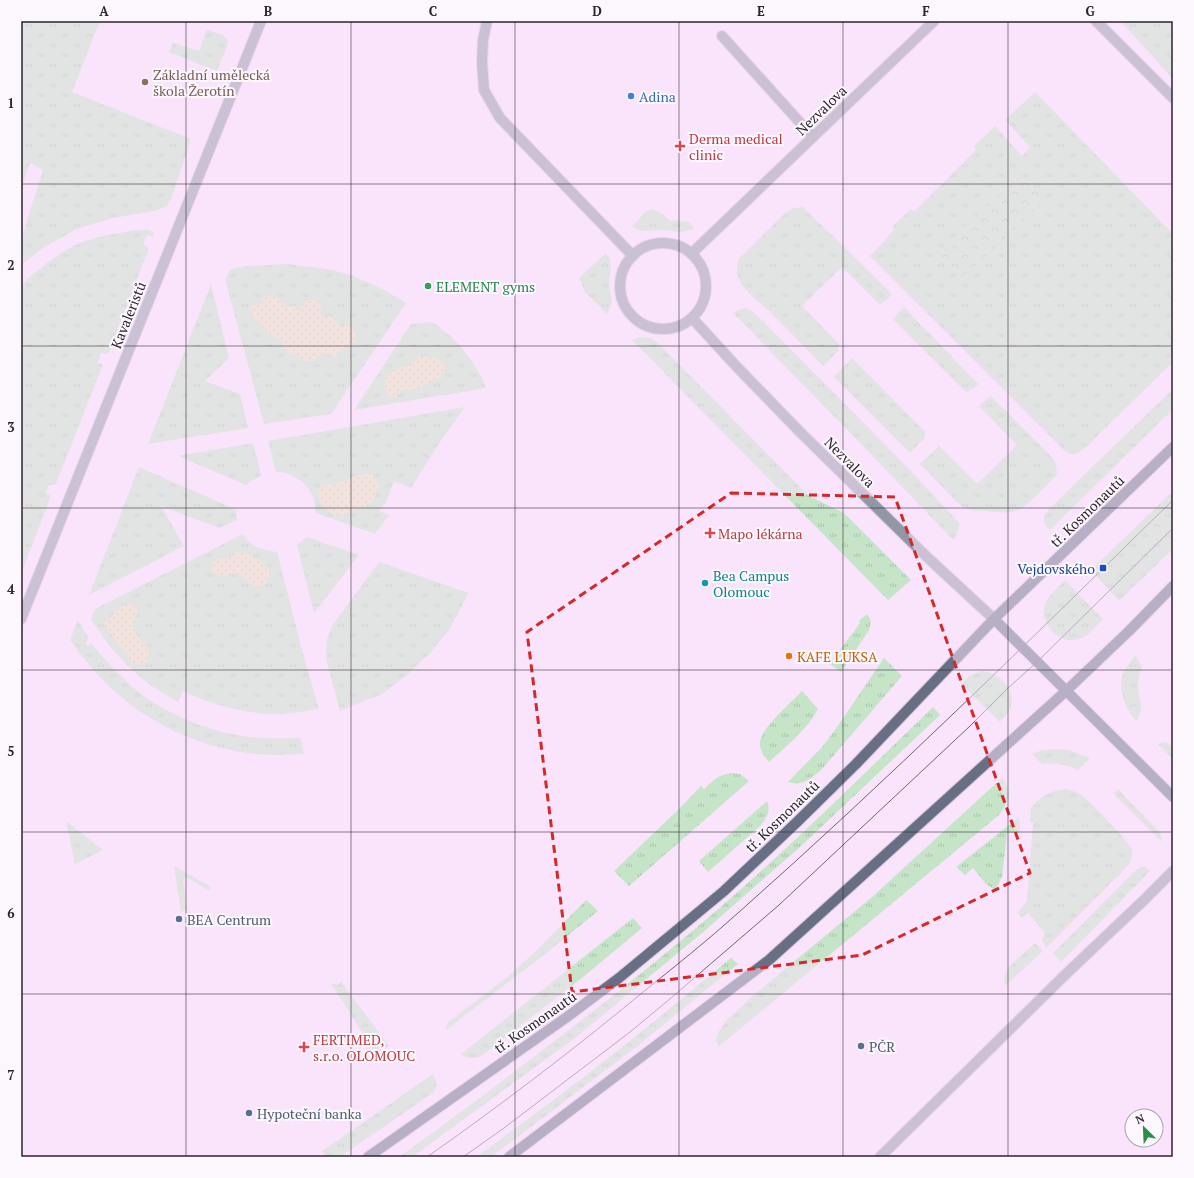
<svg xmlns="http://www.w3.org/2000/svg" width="1194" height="1178" font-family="'PT Serif',serif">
	<defs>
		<pattern id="grass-tufts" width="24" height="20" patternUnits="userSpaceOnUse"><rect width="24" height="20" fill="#c5e4c8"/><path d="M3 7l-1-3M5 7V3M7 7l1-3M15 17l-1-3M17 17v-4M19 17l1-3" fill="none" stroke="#aac3ac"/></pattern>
		<pattern id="sand-dots" width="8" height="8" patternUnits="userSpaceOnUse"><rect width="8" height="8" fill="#ece2bd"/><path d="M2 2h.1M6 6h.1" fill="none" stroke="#cbc2a3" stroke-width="1.8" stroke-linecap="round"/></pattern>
		<pattern id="park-crowns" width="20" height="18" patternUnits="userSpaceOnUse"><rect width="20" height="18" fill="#c5e4c8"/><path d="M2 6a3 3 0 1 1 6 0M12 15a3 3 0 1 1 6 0" fill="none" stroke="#aac3ac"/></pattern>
	</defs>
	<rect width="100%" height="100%" fill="#f9e4fc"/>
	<g fill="url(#grass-tufts)">
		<polygon points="21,21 100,21 72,92 191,139 171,199 167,206 154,211 113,218 77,229 44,247 21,265 21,240 43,170 30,163 21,191"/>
		<polygon points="1120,21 1173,21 1173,79 1125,26"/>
		<polygon points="207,29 223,35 228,40 227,46 217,71 169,52 173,43 199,51"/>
		<path d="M1035 92 1173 234V362L1093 440C1086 447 1076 460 1065 451L870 256 894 230 892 227 911 209 914 212 977 149 974 146 995 126 1022 156 1030 147 1005 120Z"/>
		<path d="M803 207 892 294 886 301 885 300 880 305 842 267 802 306 840 345 837 348 839 350 823 366C807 349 790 332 773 315 762 304 743 291 738 277 736 270 737 265 739 259L784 214 793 208Z"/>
		<polygon points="653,209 662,214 669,220 689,222 695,229 680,232 663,230 641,231 632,227 646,211"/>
		<path d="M137 230H149L154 233 153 237 147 235 143 244 149 248 108 354 101 353 98 362 103 365 56 484 49 485 46 493 51 496 21 574V285C39 269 62 249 85 241 102 235 120 233 137 230Z"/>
		<polygon points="606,253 610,259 611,268 609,281 612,303 607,314 585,292 579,278"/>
		<path d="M287 264C300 266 314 267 327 269 356 275 381 287 406 303L331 414 264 424 225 279 231 269 247 266Z"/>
		<polygon points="211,284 229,358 205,381 240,394 248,428 148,444"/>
		<polygon points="904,307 978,384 973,389 972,388 967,393 893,319"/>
		<polygon points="745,308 752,311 763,321 910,470 960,524 954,541 862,445 733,313 741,309"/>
		<path d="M431 322C453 333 478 365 486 388L354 410 411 324Z"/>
		<polygon points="639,337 651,338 657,342 809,496 844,513 911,580 888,600 632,340"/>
		<polygon points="852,358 926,433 924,436 925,438 910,453 834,377"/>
		<path d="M1173 389V409L1050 530C1039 520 1044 515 1052 506Z"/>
		<path d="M991 396 1052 457 1056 464 1057 475 1053 479C1043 489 1025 510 1012 512 1003 513 993 512 984 511 975 511 968 510 960 505L920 464 939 446 977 484 1017 445 979 406Z"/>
		<path d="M465 407 438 445 411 488 394 481 386 502 379 511 389 515 375 534 316 513C315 507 315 500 312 494 306 481 290 472 276 472L268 441Z"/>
		<polygon points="253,443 261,475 246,485 178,456"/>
		<polygon points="139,467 237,510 236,513 237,520 219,528 161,506 184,546 89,595"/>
		<polygon points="1173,491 1173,549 1119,601 1091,570"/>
		<path d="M243 534C250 547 263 550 277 552L304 657 319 709C303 712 286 714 269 714 239 712 210 704 183 691L178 702C165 694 151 687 139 676 120 660 104 640 91 619L95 609Z"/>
		<polygon points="307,537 359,555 314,613 297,545"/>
		<polygon points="379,562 469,593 449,630 430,653 407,675 382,694 340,711 327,663 326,651 327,639 332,626"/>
		<path d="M1065 580 1103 619C1096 626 1090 634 1082 638 1062 648 1038 625 1045 604 1049 595 1058 587 1065 580Z"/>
		<path d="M867 614C872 619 871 624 869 630L841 672 830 664 860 623 859 621Z"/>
		<path d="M78 620 89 639 85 643 88 646 91 643C101 656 112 668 124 679 157 711 204 731 249 737 266 739 284 738 301 738L304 754C294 754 284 755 273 755 203 753 135 720 90 666 83 658 77 649 70 640Z"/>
		<path d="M1135 655 1142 667C1139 674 1138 682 1138 690 1140 704 1145 708 1136 721 1126 709 1117 690 1123 674 1126 667 1131 661 1135 655Z"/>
		<path d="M884 658 902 676 822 769C812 778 802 787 788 782L823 746 837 727Z"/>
		<path d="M981 671C998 672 1016 688 1011 706 1009 713 1004 717 1000 722L961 684 968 677Z"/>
		<path d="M802 691 818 709C807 730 786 746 769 762 764 756 759 750 760 742 762 727 791 703 802 691Z"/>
		<path d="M933 707 940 715 800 847 702 933 575 1038 412 1157H399C454 1118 508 1077 562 1035 617 993 671 950 723 905 796 841 864 774 933 707Z"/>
		<polygon points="1166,742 1173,748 1173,759 1158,744"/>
		<path d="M1056 749 1069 750 1090 758 1078 770C1067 764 1055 763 1042 764L1032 754 1042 750Z"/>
		<path d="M731 773 740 774 749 781 629 886 614 871 678 810 701 786 704 789C714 780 718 775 731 773Z"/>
		<path d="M1002 778C1014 791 1009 802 999 815L718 1047 716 1038 719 1031 727 1020 750 998 871 898Z"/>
		<path d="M1065 789C1072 790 1078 792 1084 797 1092 804 1130 842 1132 850 1133 857 1131 862 1127 867L1046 948 1042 939 1045 933 1028 913 1021 918 1018 913 1027 900 1033 823 1030 821 1031 807C1042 796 1049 791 1065 789Z"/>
		<polygon points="1118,789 1161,834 1162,842 1114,794"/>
		<path d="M767 801C771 811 767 817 761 825L708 872 699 861Z"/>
		<polygon points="1018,818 1020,822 1020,833 1007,833 1002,877 995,890 986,884 973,868 965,875 956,867"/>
		<polygon points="66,821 103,850 75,864"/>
		<polygon points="1141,867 1146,867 1150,871 1061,962 1053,953 1135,871"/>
		<polygon points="586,900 598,911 544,955 446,1030 446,1026 448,1022 506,978 535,952"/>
		<path d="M633 918 642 928 583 977 480 1057C473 1058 466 1059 461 1054Z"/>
		<path d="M1035 943 1043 951 1005 986C1004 981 1004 975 1007 970 1010 964 1029 949 1035 943Z"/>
		<path d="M732 957V959L737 963H739L635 1048 491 1157H476C564 1094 649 1027 732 957Z"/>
		<polygon points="341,982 389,1046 372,1058 371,1057 375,1053 334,988 331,985 335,983 337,985"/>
		<path d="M433 1074C437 1081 438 1085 434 1092L340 1157H326L322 1151Z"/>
	</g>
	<g fill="url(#sand-dots)">
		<path d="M264 296 277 297 285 307 295 306 298 311 309 300H317L321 305 320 316 324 318 329 316 334 318 336 322 342 327 350 325C356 330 357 333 356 341L350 346 340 350 336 357 321 353 314 361H302L298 355 286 352 283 346 282 340 268 334C265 322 261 327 256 320 253 317 252 312 250 308 253 305 256 303 261 305Z"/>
		<polygon points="428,356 440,360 446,366 440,377 413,390 404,389 395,397 387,393 385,383 387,374 403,366 411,366 418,357"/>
		<polygon points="372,473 380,484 373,501 363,508 339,515 326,511 319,500 319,489 326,484 335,485 355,476"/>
		<path d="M237 552C253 554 260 559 270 571L266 583 257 588 237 573 221 576 211 572 212 564 218 558H229Z"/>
		<polygon points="135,604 138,610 132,628 138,637 149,650 147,662 141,665 131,662 122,647 110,633 104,623 124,605"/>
	</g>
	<polygon fill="url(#park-crowns)" points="1022,175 1045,200 962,278 938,253"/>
	<polygon fill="#c5e4c8" points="174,866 211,887 210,891 186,877 183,879 187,909 181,912"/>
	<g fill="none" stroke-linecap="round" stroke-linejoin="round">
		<defs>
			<g id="lane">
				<polyline points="487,21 483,40 482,62 484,90 500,118 633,256"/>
				<polyline points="1096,21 1173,98"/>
				<polyline points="722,36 813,137"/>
				<polyline points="880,1157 1066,974 1144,900 1173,871"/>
			</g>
			<g id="street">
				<circle cx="663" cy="286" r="43"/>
				<polyline points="692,253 934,21"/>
				<polyline points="693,319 736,366 801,433 928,558 994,619"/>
				<polyline points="21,619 261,21"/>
			</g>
			<g id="secondary">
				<polyline points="994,619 1173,797"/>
				<polyline points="368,1157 567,1017 619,978 724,891 797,822 856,764 994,619 1173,447"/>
				<polyline points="509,1157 769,960 1066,691 1129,631 1173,586"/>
			</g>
		</defs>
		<use href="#lane" stroke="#d4c1d7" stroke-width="12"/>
		<use href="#street" stroke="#d4c1d7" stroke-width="12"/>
		<use href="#secondary" stroke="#d4c1d7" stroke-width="12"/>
		<use href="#lane" stroke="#9197a5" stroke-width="10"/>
		<use href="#street" stroke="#9197a5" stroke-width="10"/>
		<use href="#secondary" stroke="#666f83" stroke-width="10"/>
		<g stroke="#726574" stroke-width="1">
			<path d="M427 1157C501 1105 573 1050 642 993 674 967 707 941 738 913 888 780 1030 640 1173 500"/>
			<polyline points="463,1157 504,1128 630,1032 671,998 779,905 970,726 1008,688 1037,662 1173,528"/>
		</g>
	</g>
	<path d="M0 0H1194V1178H0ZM731 493 895 497 1030 873 862 955 572 992 527 632Z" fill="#f9e4fc" fill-opacity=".55" fill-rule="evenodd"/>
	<path fill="none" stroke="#d62828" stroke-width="3" stroke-dasharray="8 5" stroke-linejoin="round" d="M731 493 895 497 1030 873 862 955 572 992 527 632Z"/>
	<path fill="none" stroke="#2d232e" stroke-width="1" stroke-opacity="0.55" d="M186 21V1157M351 21V1157M515 21V1157M679 21V1157M843 21V1157M1008 21V1157M21 184H1173M21 346H1173M21 508H1173M21 670H1173M21 832H1173M21 994H1173"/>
	<circle fill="#8d6e63" stroke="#fcf7fd" stroke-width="1.5" cx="145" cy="82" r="4"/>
	<circle fill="#3f7fe0" stroke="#fcf7fd" stroke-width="1.5" cx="631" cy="96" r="4"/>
	<g fill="#e0444e" stroke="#fcf7fd" stroke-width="1.5">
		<path d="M678 140h4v4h4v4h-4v4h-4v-4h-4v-4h4z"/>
		<path d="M708 527h4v4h4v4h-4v4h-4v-4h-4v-4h4z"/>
		<path d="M302 1041h4v4h4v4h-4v4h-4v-4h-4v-4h4z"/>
	</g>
	<circle fill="#2e9e5b" stroke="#fcf7fd" stroke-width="1.5" cx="428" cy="286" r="4"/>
	<rect fill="#1a4fb4" stroke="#fcf7fd" stroke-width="1.5" x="1099" y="564" width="8" height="8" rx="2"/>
	<circle fill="#0f9aa8" stroke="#fcf7fd" stroke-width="1.5" cx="705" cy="583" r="4"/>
	<circle fill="#e8710a" stroke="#fcf7fd" stroke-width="1.5" cx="789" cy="656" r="4"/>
	<g fill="#5c6f8a" stroke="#fcf7fd" stroke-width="1.5">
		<circle cx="179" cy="919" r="4"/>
		<circle cx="861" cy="1046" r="4"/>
		<circle cx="249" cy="1113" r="4"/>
	</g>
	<g text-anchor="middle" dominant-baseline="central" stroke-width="4" stroke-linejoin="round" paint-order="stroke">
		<g font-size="14" fill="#785e54" stroke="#fcf7fd" text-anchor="start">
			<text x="153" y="74">Základní umělecká<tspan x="153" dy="16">škola Žerotín</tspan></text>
		</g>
		<g font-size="14" fill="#366cbe" stroke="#fcf7fd" text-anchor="start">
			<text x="639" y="96">Adina</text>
		</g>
		<g font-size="14" fill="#2d232e" stroke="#fcf7fd">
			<text transform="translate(821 110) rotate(-44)">Nezvalova</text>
			<text transform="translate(128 315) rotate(-68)">Kavaleristů</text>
			<text transform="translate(850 462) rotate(45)">Nezvalova</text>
			<text transform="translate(1087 511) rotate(-44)">tř. Kosmonautů</text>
			<text transform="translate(782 816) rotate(-44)">tř. Kosmonautů</text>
			<text transform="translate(535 1022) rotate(-35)">tř. Kosmonautů</text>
		</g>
		<g font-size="14" fill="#be3a42" stroke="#fcf7fd" text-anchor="start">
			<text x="689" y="138">Derma medical<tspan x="689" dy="16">clinic</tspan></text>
			<text x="718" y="533">Mapo lékárna</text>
			<text x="313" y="1039">FERTIMED,<tspan x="313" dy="16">s.r.o. OLOMOUC</tspan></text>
		</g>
		<g font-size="14" fill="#27864d" stroke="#fcf7fd" text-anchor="start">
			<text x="436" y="286">ELEMENT gyms</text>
		</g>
		<g font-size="14" fill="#164399" stroke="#fcf7fd" text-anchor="end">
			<text x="1095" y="568">Vejdovského</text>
		</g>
		<g font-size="14" fill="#0d838f" stroke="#fcf7fd" text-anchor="start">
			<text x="713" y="575">Bea Campus<tspan x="713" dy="16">Olomouc</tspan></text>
		</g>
		<g font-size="14" fill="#c56008" stroke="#fcf7fd" text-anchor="start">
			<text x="797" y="656">KAFE LUKSA</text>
		</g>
		<g font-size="14" fill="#4e5e75" stroke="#fcf7fd" text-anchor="start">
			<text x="187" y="919">BEA Centrum</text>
			<text x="869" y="1046">PČR</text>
			<text x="257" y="1113">Hypoteční banka</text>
		</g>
	</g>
	<rect width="1194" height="1178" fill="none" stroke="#fcf7fd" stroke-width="44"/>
	<g transform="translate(1144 1128) rotate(336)"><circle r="19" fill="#fcf7fd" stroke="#a9a2aa"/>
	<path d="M0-3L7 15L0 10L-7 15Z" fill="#2b9046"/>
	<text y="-6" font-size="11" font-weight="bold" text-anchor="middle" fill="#2d232e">N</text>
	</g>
	<rect x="22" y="22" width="1150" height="1134" fill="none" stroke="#2d232e" stroke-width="1.5"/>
	<g font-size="13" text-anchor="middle" font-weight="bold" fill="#2d232e">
		<text x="104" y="16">A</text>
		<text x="268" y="16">B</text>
		<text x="433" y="16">C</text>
		<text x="597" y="16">D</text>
		<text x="761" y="16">E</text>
		<text x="926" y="16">F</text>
		<text x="1090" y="16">G</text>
		<text x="11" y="108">1</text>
		<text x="11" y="270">2</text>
		<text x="11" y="432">3</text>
		<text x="11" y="594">4</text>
		<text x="11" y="756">5</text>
		<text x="11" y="918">6</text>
		<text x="11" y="1080">7</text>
	</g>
</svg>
